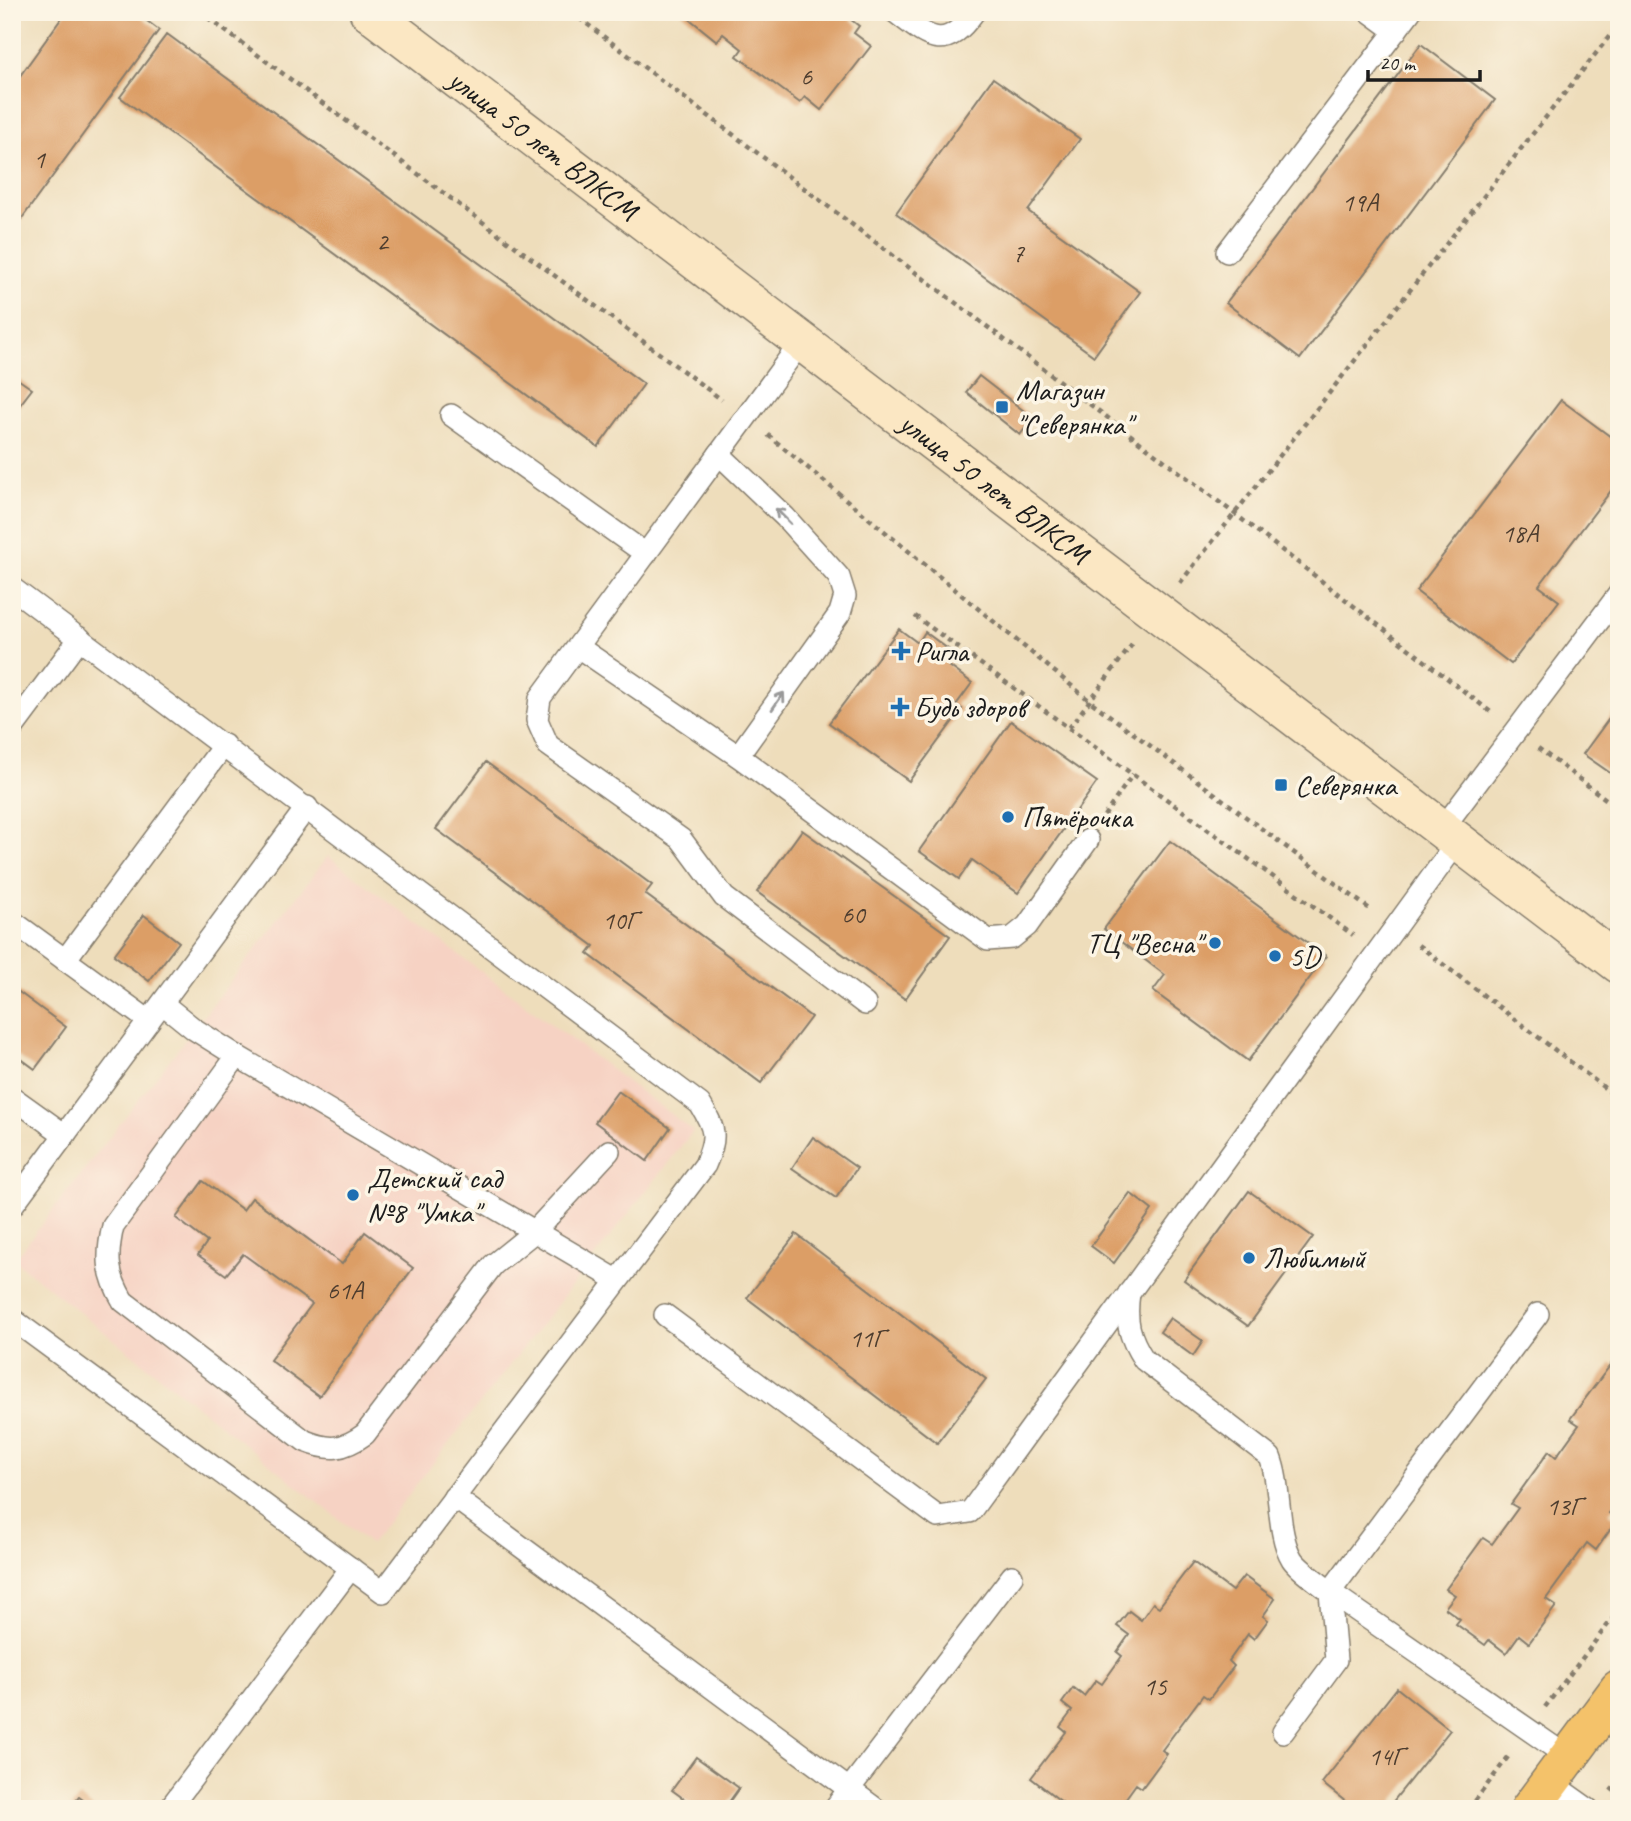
<svg xmlns="http://www.w3.org/2000/svg" width="1631" height="1821" font-family="Caveat,sans-serif">
	<rect width="100%" height="100%" fill="#fcf5e5"/>
	<filter id="ink" filterUnits="userSpaceOnUse"><feTurbulence type="fractalNoise" baseFrequency=".0143" numOctaves="2"/><feDisplacementMap in="SourceGraphic" scale="14" xChannelSelector="R" yChannelSelector="G"/><feConvolveMatrix kernelMatrix="1 2 1 2 8 2 1 2 1" color-interpolation-filters="sRGB"/></filter>
	<filter id="wash" filterUnits="userSpaceOnUse"><feTurbulence type="fractalNoise" baseFrequency=".00686" numOctaves="4" result="noise"/><feDisplacementMap in="SourceGraphic" scale="28" xChannelSelector="R" yChannelSelector="G"/><feGaussianBlur stdDeviation="1.57" result="paint"/><feColorMatrix in="noise" values="0 0 0 0 0 0 0 0 0 0 0 0 0 0 0 0 0 1.4 0 .05"/><feComposite in="paint" operator="in"/></filter>
	<g filter="url(#wash)">
		<rect width="100%" height="100%" fill="#edb"/>
		<polygon fill="#f6d2c3" points="328,856 693,1131 370,1544 14,1260"/>
		<g id="blocks">
			<g fill="#dc9e66">
				<polygon points="66,12 135,12 159,30 12,232 12,87"/>
				<polygon points="681,12 841,12 859,26 854,33 871,46 821,110 805,97 800,103 737,56 742,49 723,34 717,41"/>
				<polygon points="167,34 644,384 598,447 120,97"/>
				<polygon points="1421,44 1495,100 1300,359 1226,303"/>
				<polygon points="993,78 1080,139 1028,211 1140,292 1094,356 896,213"/>
				<polygon points="12,375 32,389 12,415"/>
				<polygon points="979,376 1033,418 1020,435 966,392"/>
				<polygon points="1561,400 1619,443 1619,480 1539,586 1559,601 1511,664 1416,591"/>
				<polygon points="899,629 918,643 925,632 956,655 948,665 972,683 956,705 962,709 909,781 829,723"/>
				<polygon points="1619,705 1619,779 1583,754"/>
				<polygon points="1011,721 1097,782 1018,893 972,860 959,879 919,851"/>
				<polygon points="486,762 652,885 645,894 811,1017 761,1083 588,954 594,946 436,829"/>
				<polygon points="802,830 950,936 905,999 757,892"/>
				<polygon points="1170,841 1326,956 1248,1061 1153,991 1165,975 1104,929"/>
				<polygon points="144,915 179,942 149,981 114,955"/>
				<polygon points="12,987 66,1027 35,1069 12,1052"/>
				<polygon points="618,1091 670,1128 647,1161 595,1122"/>
				<polygon points="813,1137 857,1168 836,1198 792,1168"/>
				<polygon points="203,1181 243,1210 252,1198 342,1264 365,1232 413,1268 319,1396 270,1360 312,1304 243,1254 226,1275 198,1255 207,1242 176,1218"/>
				<polygon points="1249,1191 1313,1237 1248,1326 1184,1280"/>
				<polygon points="1130,1193 1152,1210 1114,1263 1091,1246"/>
				<polygon points="796,1234 986,1379 937,1443 747,1298"/>
				<polygon points="1170,1318 1203,1341 1193,1356 1160,1332"/>
				<polygon points="1612,1363 1619,1369 1619,1499 1609,1513 1617,1520 1596,1550 1587,1543 1546,1599 1556,1606 1529,1643 1519,1635 1506,1653 1489,1640 1485,1645 1456,1624 1460,1619 1445,1608 1455,1595 1446,1589 1483,1538 1492,1544 1518,1508 1511,1504 1549,1451 1556,1457 1579,1425 1570,1419"/>
				<polygon points="1193,1562 1232,1591 1244,1576 1275,1599 1263,1616 1268,1620 1254,1639 1248,1634 1229,1661 1234,1666 1209,1699 1203,1695 1162,1750 1167,1754 1142,1788 1136,1784 1118,1809 1071,1809 1031,1778 1066,1732 1060,1727 1072,1711 1062,1703 1073,1688 1084,1696 1096,1680 1102,1684 1122,1656 1117,1652 1129,1635 1117,1626 1129,1611 1141,1620 1153,1603 1159,1607"/>
				<polygon points="1397,1688 1450,1730 1387,1809 1355,1809 1322,1783"/>
				<polygon points="696,1757 739,1788 724,1809 698,1809 672,1790"/>
				<polygon points="79,1797 95,1809 70,1809"/>
			</g>
		</g>
	</g>
	<g filter="url(#ink)">
		<use href="#blocks" fill-opacity="0" stroke="#857c6c" stroke-width="2"/>
		<g fill="none" stroke-linecap="round" stroke-linejoin="round">
			<defs>
				<g id="service">
					<path d="M895 12C929 38 944 54 974 12"/>
					<polyline points="1370,12 1396,31"/>
					<polyline points="1227,252 1410,12"/>
					<polyline points="802,341 540,698 537,720 548,745 681,839 724,897 865,1004"/>
					<polyline points="451,415 646,554"/>
					<polyline points="719,454 785,517 839,577 845,596 840,613 738,756"/>
					<path d="M12 588 700 1104C716 1130 717 1137 705 1165L383 1592 12 1319"/>
					<polyline points="578,647 738,756 988,940 1012,938 1027,926 1088,840"/>
					<polyline points="12,729 80,638"/>
					<polyline points="1443,828 1619,594"/>
					<polyline points="12,921 149,1021"/>
					<polyline points="65,960 224,745"/>
					<polyline points="163,1004 194,1029 237,1056 617,1280"/>
					<path d="M237 1056 113 1226C106 1257 107 1274 123 1301L305 1441C330 1451 343 1450 365 1434L493 1265 534 1232 609 1151"/>
					<polyline points="12,1097 65,1135"/>
					<polyline points="12,1206 307,807"/>
					<path d="M1129 1293C1125 1321 1129 1337 1144 1360L1270 1457C1282 1487 1276 1533 1292 1559 1300 1571 1319 1582 1330 1592L1538 1314"/>
					<polyline points="665,1315 938,1517 970,1512 1458,841"/>
					<polyline points="454,1497 876,1809"/>
					<polyline points="1283,1732 1336,1660 1330,1592 1568,1757"/>
					<polyline points="1550,1782 1588,1809"/>
					<polyline points="169,1809 351,1568"/>
					<polyline points="834,1809 1012,1576"/>
				</g>
				<g id="secondary">
					<path id="s1" d="M369 12 1619 964"/>
				</g>
				<polyline id="primary" points="1530,1809 1619,1689"/>
			</defs>
			<use href="#service" stroke="#857c6c" stroke-width="24"/>
			<use href="#secondary" stroke="#857c6c" stroke-width="41"/>
			<use href="#primary" stroke="#857c6c" stroke-width="41"/>
			<g stroke="#857c6c" stroke-width="4.5" stroke-dasharray="5 5" stroke-linecap="butt">
				<polyline points="200,12 722,400"/>
				<polyline points="571,12 1235,514 1492,713"/>
				<polyline points="768,435 1090,701 1371,910"/>
				<polyline points="1180,583 1619,24"/>
				<polyline points="915,616 1353,935"/>
				<polyline points="1069,728 1134,642"/>
				<polyline points="1538,748 1619,809"/>
				<polyline points="1104,816 1133,774"/>
				<polyline points="1418,945 1619,1099"/>
				<polyline points="1545,1707 1619,1610"/>
				<polyline points="1611,1791 1619,1781"/>
				<polyline points="1469,1809 1511,1753"/>
			</g>
			<use href="#service" stroke="#fff" stroke-width="21"/>
			<use href="#secondary" stroke="#fbe7c3" stroke-width="38"/>
			<use href="#primary" stroke="#f4c26a" stroke-width="38"/>
		</g>
		<defs><path id="oneway-shaft" d="M-6 0H5M1.5-3L5.5 0L1.5 3" fill="none" stroke-width="1.6" stroke-linecap="round" stroke-linejoin="round" transform="scale(1.75)"/></defs>
		<g stroke="#999">
			<use href="#oneway-shaft" transform="translate(783 516) rotate(-135)"/>
			<use href="#oneway-shaft" transform="translate(778 701) rotate(-55)"/>
		</g>
	</g>
	<g fill="#1f6fb2" stroke="#fcf5e5" stroke-width="2.5">
		<rect x="995" y="400" width="14" height="14" rx="3.5"/>
		<path d="M897.5 640.5h7v7h7v7h-7v7h-7v-7h-7v-7h7z"/>
		<path d="M896.5 696.5h7v7h7v7h-7v7h-7v-7h-7v-7h7z"/>
		<rect x="1274" y="778" width="14" height="14" rx="3.5"/>
		<circle cx="1008" cy="817" r="7"/>
		<circle cx="1215" cy="943" r="7"/>
		<circle cx="1275" cy="956" r="7"/>
		<circle cx="353" cy="1195" r="7"/>
		<circle cx="1249" cy="1258" r="7"/>
	</g>
	<g text-anchor="middle" dominant-baseline="central" stroke-width="7" stroke-linejoin="round" paint-order="stroke">
		<g font-size="26" fill="#4c3c2e">
			<text x="806" y="76">6</text>
			<text x="39" y="159">1</text>
			<text x="1360" y="202">19А</text>
			<text x="382" y="241">2</text>
			<text x="1018" y="253">7</text>
			<text x="1520" y="533">18А</text>
			<text x="853" y="914">60</text>
			<text x="620" y="920">10Г</text>
			<text x="345" y="1290">61А</text>
			<text x="867" y="1338">11Г</text>
			<text x="1564" y="1506">13Г</text>
			<text x="1155" y="1686">15</text>
			<text x="1386" y="1756">14Г</text>
		</g>
		<g font-size="30" fill="#1c1c1c" stroke="#fcf5e5">
			<text stroke="none"><textPath href="#s1" startOffset="219">улица 50 лет ВЛКСМ</textPath></text>
			<text stroke="none"><textPath href="#s1" startOffset="786">улица 50 лет ВЛКСМ</textPath></text>
		</g>
		<g font-size="30" fill="#1c1c1c" stroke="#fcf5e5" text-anchor="start">
			<text x="1016" y="390">Магазин<tspan x="1016" dy="34">"Северянка"</tspan></text>
			<text x="915" y="651">Ригла</text>
			<text x="914" y="707">Будь здоров</text>
			<text x="1295" y="785">Северянка</text>
			<text x="1022" y="817">Пятёрочка</text>
			<text x="1201" y="943" text-anchor="end">ТЦ "Весна"</text>
			<text x="1289" y="956">5D</text>
			<text x="367" y="1178">Детский сад<tspan x="367" dy="34">№8 "Умка"</tspan></text>
			<text x="1263" y="1258">Любимый</text>
		</g>
	</g>
	<rect width="1631" height="1821" fill="none" stroke="#fcf5e5" stroke-width="42"/>
	<path d="M1368 70v10h112v-10" fill="none" stroke="#1c1c1c" stroke-width="3.5"/>
	<text x="1379" y="70" font-size="21" fill="#1c1c1c" stroke="#fcf5e5" stroke-width="5" paint-order="stroke">20 m</text>
</svg>
